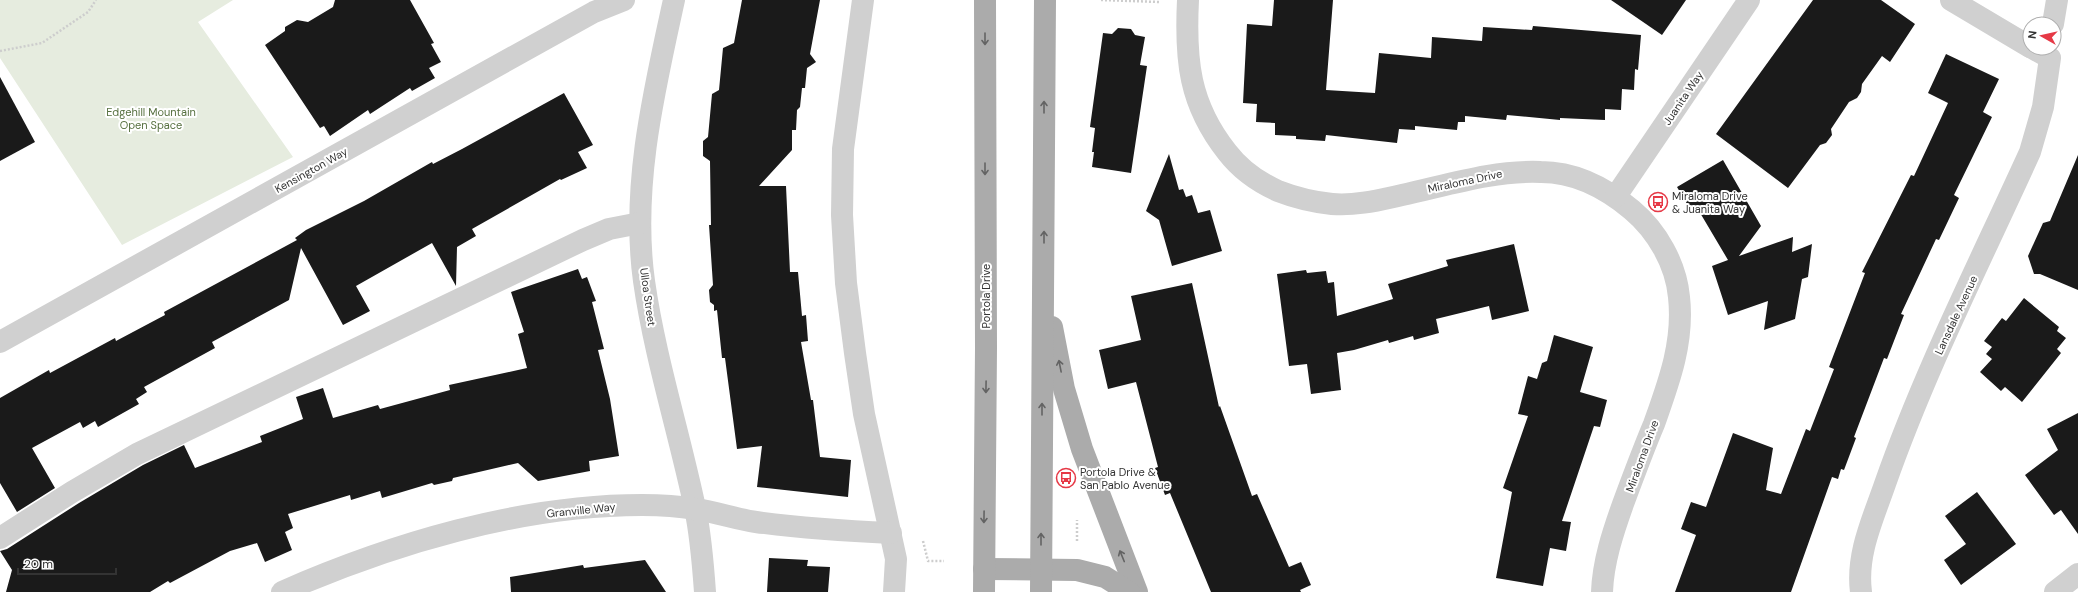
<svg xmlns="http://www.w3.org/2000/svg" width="2078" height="592" font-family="'DM Sans',sans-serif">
	<rect width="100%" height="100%" fill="#fff"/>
	<polygon fill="#e6ecdf" points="0,0 233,0 198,22 293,157 122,245 0,58"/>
	<g fill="#1a1a1a">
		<polygon points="335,0 410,0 434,43 431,44 441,62 429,68 435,78 412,91 410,88 370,114 368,110 330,136 324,126 320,128 265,45 285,31 285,27 297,20 308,22 333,7"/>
		<polygon points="742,0 820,0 810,54 816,62 807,68 805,88 802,88 800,107 797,110 796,130 792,130 792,150 759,186 786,186 790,272 798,272 802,316 806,315 808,341 801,342 811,400 813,400 820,457 851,460 848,497 757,487 762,446 737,449 725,358 722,358 717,310 714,311 714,305 710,302 709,290 713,285 709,225 711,225 710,161 703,156 703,141 708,137 712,94 719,90 723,48 734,43"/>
		<polygon points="1274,0 1333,0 1326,90 1375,93 1379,53 1431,58 1432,37 1482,41 1483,27 1532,30 1533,26 1641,35 1638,70 1635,69 1634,90 1622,89 1621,110 1605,109 1605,120 1560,118 1560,120 1507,115 1506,120 1465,116 1465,122 1458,122 1457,130 1415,126 1415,130 1399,129 1397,143 1326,135 1325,141 1296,139 1296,136 1275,135 1275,123 1256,122 1257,104 1243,103 1247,24 1272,26"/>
		<polygon points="1611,0 1686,0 1662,35"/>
		<polygon points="1813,0 1881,0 1915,24 1890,62 1882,56 1862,84 1861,92 1857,98 1849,102 1831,129 1832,135 1826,143 1820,145 1788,188 1716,134"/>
		<polygon points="1118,28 1131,29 1135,35 1145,37 1140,65 1147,66 1131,173 1092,167 1094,152 1092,152 1095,128 1090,127 1103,33 1112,34"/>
		<polygon points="1946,54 1999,79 1983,112 1992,117 1954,195 1959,198 1939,240 1936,239 1901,314 1904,315 1887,359 1884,358 1854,437 1856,438 1844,470 1841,469 1838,479 1832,477 1791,592 1675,592 1696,535 1681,529 1691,502 1706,507 1733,433 1773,448 1766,490 1781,494 1806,429 1810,431 1834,369 1829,367 1865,273 1862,272 1911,175 1914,176 1948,103 1928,93"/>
		<polygon points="0,77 35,142 0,161"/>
		<polygon points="564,93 593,145 578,152 587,168 561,180 560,179 472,229 476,236 457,247 456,286 432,243 356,286 370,311 343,325 301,248 289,300 212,342 215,348 144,387 147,392 136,399 139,404 98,427 95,421 83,428 80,422 32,448 55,488 17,512 0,483 0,398 49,370 50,373 115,338 116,341 165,315 164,312 297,240 295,238 306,230 364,201 432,162 433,164 462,149"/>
		<polygon points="1169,154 1179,190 1183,189 1186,197 1192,195 1198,213 1210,210 1222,251 1172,266 1159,220 1146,211"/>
		<polygon points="2078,155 2078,290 2040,274 2034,274 2028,256 2043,223 2050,221"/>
		<polygon points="1723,160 1761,226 1739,256 1793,237 1792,252 1812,244 1808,277 1802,279 1795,319 1764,330 1768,301 1728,315 1712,266 1728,260 1696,206 1690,209 1677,187"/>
		<polygon points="1514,244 1529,311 1492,320 1489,306 1436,319 1439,333 1414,340 1413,336 1389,343 1388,340 1354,350 1337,353 1341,390 1311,394 1307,364 1289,366 1277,274 1306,270 1307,273 1326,271 1328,283 1334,282 1337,316 1393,299 1388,284 1448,266 1446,260"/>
		<polygon points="578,269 582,279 587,277 596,301 592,302 604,349 598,350 610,399 619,456 589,461 590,471 538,481 518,463 453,478 452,481 434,485 432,483 382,498 380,491 351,500 350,495 288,514 293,528 285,532 292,550 265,562 257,543 230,551 170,583 168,581 150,592 6,592 12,570 0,551 7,549 79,503 143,465 184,445 195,468 262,442 260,436 303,419 296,397 323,388 333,418 378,405 380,409 450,390 449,385 527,368 518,334 524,332 511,292"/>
		<polygon points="1192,283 1219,407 1220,406 1252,496 1257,494 1289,567 1301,562 1311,585 1300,590 1301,592 1211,592 1170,493 1165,495 1155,468 1158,467 1136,382 1108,389 1099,350 1141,340 1131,296"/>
		<polygon points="2024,298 2059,327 2057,331 2066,338 2057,349 2061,353 2022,402 2005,387 2001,391 1980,372 1992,359 1986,354 1992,347 1984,341 2002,318 2006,321"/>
		<polygon points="1554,335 1593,347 1580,392 1607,400 1600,427 1594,426 1562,521 1571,522 1566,551 1550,548 1543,586 1496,578 1512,492 1503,488 1528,416 1518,414 1528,376 1537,379 1542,363 1547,361"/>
		<polygon points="2078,413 2078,534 2061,510 2054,515 2025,475 2058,450 2047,429"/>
		<polygon points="1977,492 2016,544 1961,585 1944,560 1966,544 1945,516"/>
		<polygon points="769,558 808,560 807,566 830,567 828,592 767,592"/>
		<polygon points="645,560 666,592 511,592 510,577 583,565 584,568"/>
	</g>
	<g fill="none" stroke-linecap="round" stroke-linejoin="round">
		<g stroke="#cdcdcd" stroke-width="2.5" stroke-dasharray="2 2" stroke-linecap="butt">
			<polyline points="1101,0 1160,2"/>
			<polyline points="0,51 42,43 88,12 96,0"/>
			<polyline points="923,541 928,561 944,561"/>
			<polyline points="1077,541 1077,520"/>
		</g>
		<g stroke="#d0d0d0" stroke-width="22">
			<path d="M674 0C654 91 631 187 644 281 655 358 679 432 695 508 701 536 703 564 705 592"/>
			<polyline points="863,0 843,149 842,215 846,283 855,353 864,414 896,559 894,592"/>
			<path d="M1188 0C1185 60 1189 104 1227 152 1240 169 1258 182 1278 191 1296 198 1313 202 1332 204 1356 206 1379 200 1402 195 1448 185 1494 170 1541 172 1575 172 1607 189 1632 210 1657 231 1676 264 1679 297 1684 342 1669 382 1654 424 1643 450 1633 477 1623 504 1613 532 1603 562 1602 592"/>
			<polyline points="1951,0 2030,47"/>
			<polyline points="2053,24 2057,0"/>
			<polyline points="1616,196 1749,0"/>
			<polyline points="0,342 594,12 624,0"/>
			<polyline points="0,538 72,492 137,454 583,240 609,229 640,223"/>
			<path d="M282 592C391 544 521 505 642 505 659 505 678 506 695 509 716 512 736 519 756 522 801 528 846 531 891 533"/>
			<path d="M1861 592C1856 554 1873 519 1885 484 1925 370 1980 262 2030 152L2043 107 2050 58 2032 48"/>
			<polyline points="2055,592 2078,574"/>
		</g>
		<g stroke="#ababab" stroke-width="22">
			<polyline points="1052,327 1064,389 1082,449 1137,592"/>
			<polyline points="984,569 1077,570 1105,577 1129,592"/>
			<polyline points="984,592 986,348 985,0"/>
			<polyline points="1041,592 1045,0"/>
		</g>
	</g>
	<defs><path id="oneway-shaft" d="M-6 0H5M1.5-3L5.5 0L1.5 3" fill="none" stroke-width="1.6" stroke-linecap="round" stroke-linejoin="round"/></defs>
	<g stroke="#636363">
		<use href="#oneway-shaft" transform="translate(985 39) rotate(90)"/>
		<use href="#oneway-shaft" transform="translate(1044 107) rotate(-90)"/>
		<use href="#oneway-shaft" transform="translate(985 169) rotate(90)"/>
		<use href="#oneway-shaft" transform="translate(1044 237) rotate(-90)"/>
		<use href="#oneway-shaft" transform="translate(1060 366) rotate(-101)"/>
		<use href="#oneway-shaft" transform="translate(986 387) rotate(91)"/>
		<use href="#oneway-shaft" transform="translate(1042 409) rotate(-90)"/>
		<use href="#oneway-shaft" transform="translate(984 517) rotate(91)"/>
		<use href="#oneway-shaft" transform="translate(1041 539) rotate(-90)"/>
		<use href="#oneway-shaft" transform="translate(1122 556) rotate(-112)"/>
	</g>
	<defs>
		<symbol id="bus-ring" viewBox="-11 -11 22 22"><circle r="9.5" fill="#fff" stroke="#e63946" stroke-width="1.5"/><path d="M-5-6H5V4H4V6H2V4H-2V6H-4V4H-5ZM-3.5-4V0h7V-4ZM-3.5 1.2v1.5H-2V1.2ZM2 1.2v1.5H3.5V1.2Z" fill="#e63946"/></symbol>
	</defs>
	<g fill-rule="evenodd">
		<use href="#bus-ring" x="1647" y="191" width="22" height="22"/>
		<use href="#bus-ring" x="1055" y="467" width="22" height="22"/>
	</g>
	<g text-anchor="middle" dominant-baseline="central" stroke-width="4" stroke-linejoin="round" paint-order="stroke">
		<g font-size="11" fill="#333" stroke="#fff">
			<text transform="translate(1683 98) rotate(-56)">Juanita Way</text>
			<text transform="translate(311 170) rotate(-29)">Kensington Way</text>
			<text transform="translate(1465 181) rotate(-12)">Miraloma Drive</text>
			<text transform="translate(986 296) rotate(-90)">Portola Drive</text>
			<text transform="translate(648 297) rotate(82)">Ulloa Street</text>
			<text transform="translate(1956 315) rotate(-65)">Lansdale Avenue</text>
			<text transform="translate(1642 456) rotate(-70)">Miraloma Drive</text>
			<text transform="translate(581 510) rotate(-6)">Granville Way</text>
		</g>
		<g font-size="11" fill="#56703f" stroke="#fff">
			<text x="151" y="112">Edgehill Mountain<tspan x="151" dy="13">Open Space</tspan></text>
		</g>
		<g font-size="11" fill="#333" stroke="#fff" text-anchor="start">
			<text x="1672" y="196">Miraloma Drive<tspan x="1672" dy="13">&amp; Juanita Way</tspan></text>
			<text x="1080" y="472">Portola Drive &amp;<tspan x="1080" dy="13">San Pablo Avenue</tspan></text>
		</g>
	</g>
	<g transform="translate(2042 36) rotate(278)"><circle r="19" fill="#ffffff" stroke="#adadad"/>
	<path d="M0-3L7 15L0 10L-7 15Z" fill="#e63946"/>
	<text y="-6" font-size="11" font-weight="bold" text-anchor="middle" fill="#333333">N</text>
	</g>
	<path d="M18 568v6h98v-6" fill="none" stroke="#333333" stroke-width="2"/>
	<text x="24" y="568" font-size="12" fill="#333333" stroke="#ffffff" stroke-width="3" paint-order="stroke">20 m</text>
</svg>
